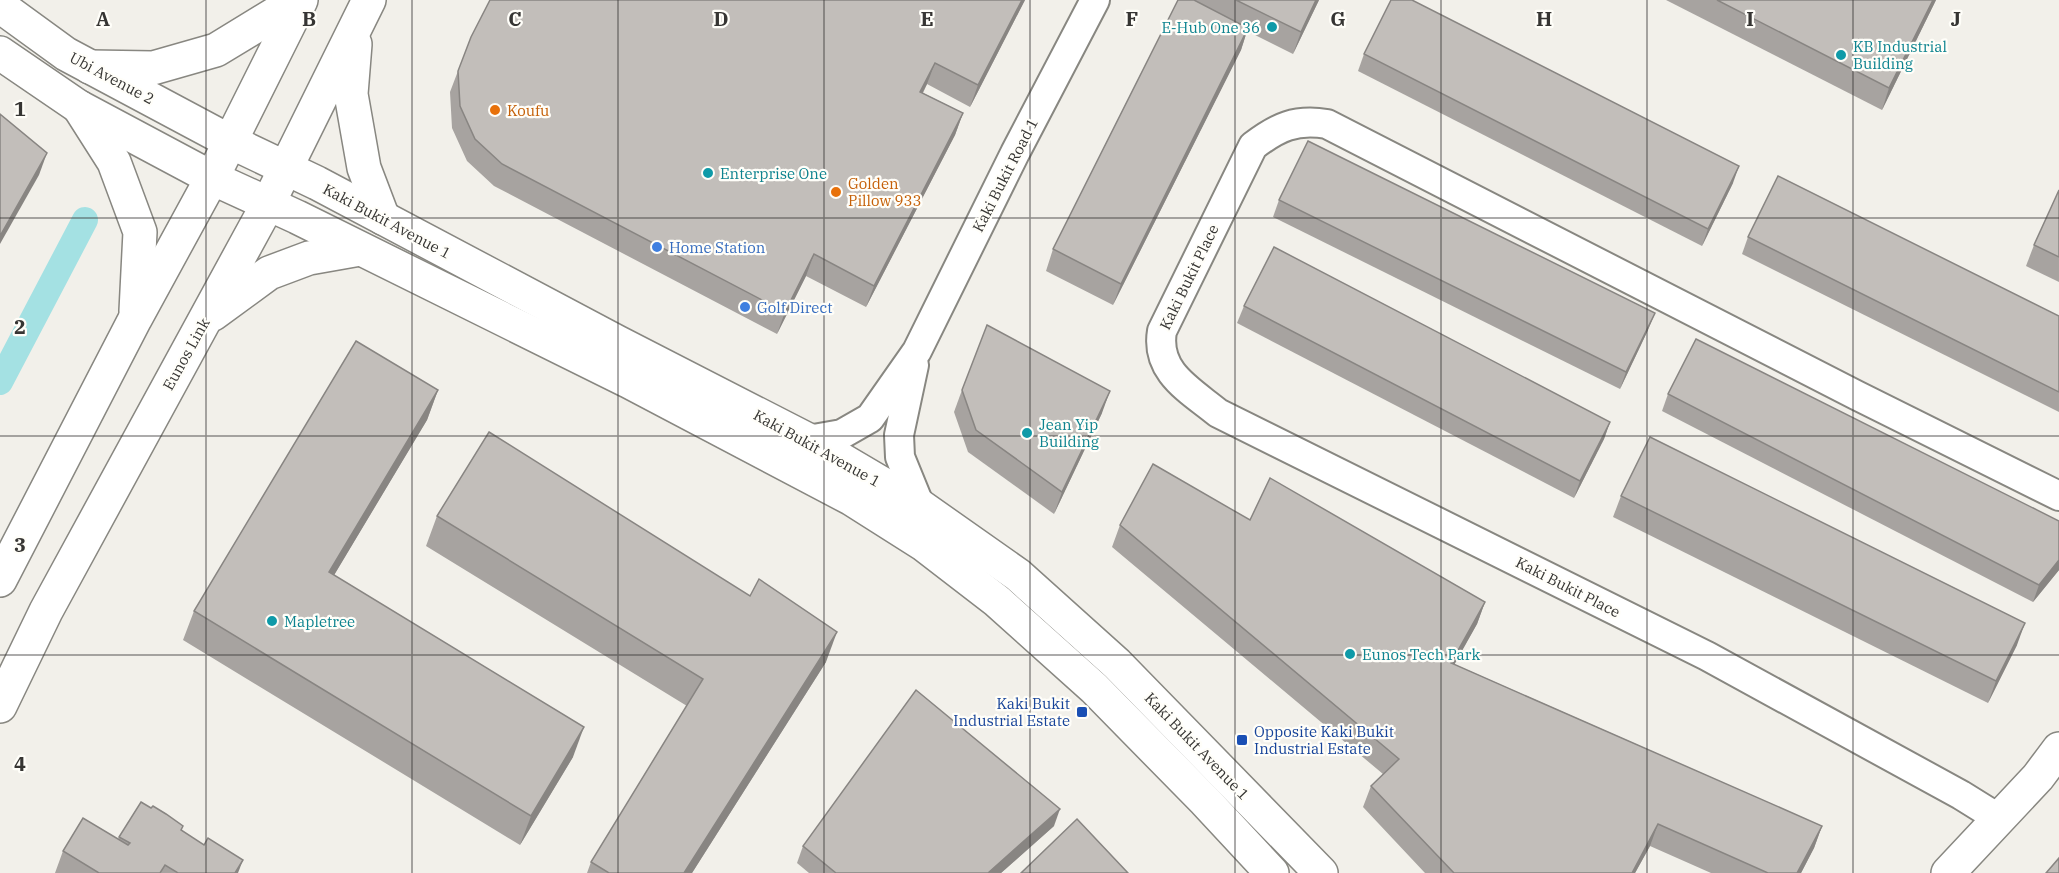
<svg xmlns="http://www.w3.org/2000/svg" width="2059" height="873" font-family="'IBM Plex Serif',serif">
	<rect width="100%" height="100%" fill="#f2f0ea"/>
	<g fill="none" stroke-linecap="round" stroke-linejoin="round">
		<polyline stroke="#a4e1e3" stroke-width="26" points="0,382 85,220"/>
		<defs>
			<g id="street">
				<polyline points="914,365 899,435 900,457 920,506"/>
				<polyline points="808,440 842,434 870,418 917,351 1015,153 1095,0"/>
				<path d="M1998 818 1961 795 1707 656 1218 413C1190 390 1155 372 1162 331L1253 146C1278 127 1295 119 1327 124L1856 395 2059 496"/>
			</g>
			<g id="secondary">
				<polyline points="0,6 66,54 229,141 317,183 617,342 808,440 920,506 1018,575 1117,664 1321,873"/>
				<polyline points="0,53 79,107 212,178 297,217 628,381 852,499 923,544 997,601 1094,688 1205,801 1272,873"/>
				<polyline points="1948,873 2038,777 2059,749"/>
			</g>
			<g id="highway">
				<polyline points="355,44 351,94 364,168 383,218"/>
				<polyline points="90,67 153,68 216,50 298,0"/>
				<polyline points="79,107 114,162 140,232 136,311"/>
				<polyline points="213,314 269,273 309,258 360,249"/>
				<polyline points="0,580 135,319 212,178 301,0"/>
				<polyline points="0,706 46,611 268,204 369,0"/>
			</g>
		</defs>
		<use href="#street" stroke="#888781" stroke-width="32"/>
		<use href="#secondary" stroke="#888781" stroke-width="36"/>
		<use href="#highway" stroke="#888781" stroke-width="36"/>
		<use href="#street" stroke="#fff" stroke-width="28"/>
		<use href="#secondary" stroke="#fff" stroke-width="33"/>
		<use href="#highway" stroke="#fff" stroke-width="33"/>
	</g>
	<g fill="#a7a3a0">
		<polygon points="1025,0 970,107 927,84 923,93 963,113 955,135 866,307 806,276 777,334 494,186 467,161 452,128 450,92 458,71"/>
		<polygon points="1178,0 1319,0 1293,54 1247,31 1241,50 1113,305 1046,271 1053,249"/>
		<polygon points="1666,0 1936,0 1882,110"/>
		<polygon points="1364,54 1733,183 1702,246 1358,71"/>
		<polygon points="2059,190 2059,282 2026,266 2034,245"/>
		<polygon points="1279,200 1648,330 1620,389 1273,217"/>
		<polygon points="1748,237 2059,316 2059,412 1742,254"/>
		<polygon points="1244,306 1610,422 1604,439 1574,498 1237,323"/>
		<polygon points="438,390 427,420 334,575 573,757 520,845 183,640 194,611"/>
		<polygon points="962,390 1102,413 1054,514 968,452 954,412"/>
		<polygon points="1668,394 2059,521 2059,570 2033,602 1662,411"/>
		<polygon points="1621,496 2017,645 1988,703 1613,517"/>
		<polygon points="437,516 826,662 692,873 587,873 591,862 687,706 426,546"/>
		<polygon points="1250,520 1485,602 1477,624 1454,664 1822,826 1814,848 1801,873 1711,873 1650,846 1635,873 1425,873 1363,807 1371,786 1383,774 1112,547 1120,525"/>
		<polygon points="1054,826 1001,873 809,873 797,863 803,846"/>
		<polygon points="182,831 238,873 55,873 63,851 118,840 119,837"/>
	</g>
	<g fill="#888582">
		<polygon points="1022,0 1025,0 970,107 978,85"/>
		<polygon points="1316,0 1319,0 1293,54 1301,32"/>
		<polygon points="1933,0 1936,0 1882,110 1889,88"/>
		<polygon points="1248,28 1241,50 1113,305 1121,284"/>
		<polygon points="935,63 927,84 912,113 920,92"/>
		<polygon points="963,113 955,135 866,307 874,286"/>
		<polygon points="47,153 39,175 0,244 0,236"/>
		<polygon points="1739,166 1733,183 1702,246 1708,229"/>
		<polygon points="814,254 806,276 777,334 785,312"/>
		<polygon points="1655,313 1648,330 1620,389 1626,372"/>
		<polygon points="438,390 427,420 318,602 329,572"/>
		<polygon points="1110,391 1102,413 1054,514 1062,492"/>
		<polygon points="1610,422 1604,439 1574,498 1580,481"/>
		<polygon points="2059,560 2059,570 2033,602 2039,585"/>
		<polygon points="1485,602 1477,624 1443,685 1451,663"/>
		<polygon points="2025,623 2017,645 1988,703 1996,681"/>
		<polygon points="837,632 826,662 692,873 684,873"/>
		<polygon points="584,727 573,757 520,845 531,816"/>
		<polygon points="1060,809 1054,826 1001,873 988,873"/>
		<polygon points="1658,824 1650,846 1635,873 1632,873"/>
		<polygon points="1822,826 1814,848 1801,873 1797,873"/>
		<polygon points="243,860 238,873 235,873"/>
	</g>
	<g fill="#c2beba" stroke="#888582" stroke-width="1.5">
		<polygon points="490,0 1022,0 978,85 935,63 920,92 963,113 874,286 814,254 785,312 502,164 475,139 460,106 458,71 471,37"/>
		<polygon points="1178,0 1194,0 1248,28 1121,284 1053,249"/>
		<polygon points="1236,0 1316,0 1301,32"/>
		<polygon points="1391,0 1412,0 1739,166 1708,229 1364,54"/>
		<polygon points="1717,0 1933,0 1889,88"/>
		<polygon points="0,114 47,153 0,236"/>
		<polygon points="1308,141 1655,313 1626,372 1279,200"/>
		<polygon points="1778,176 2059,316 2059,392 1748,237"/>
		<polygon points="2059,190 2059,257 2034,245"/>
		<polygon points="1274,247 1610,422 1580,481 1244,306"/>
		<polygon points="987,325 1110,391 1062,492 976,430 962,390"/>
		<polygon points="1696,339 2059,521 2059,560 2039,585 1668,394"/>
		<polygon points="356,341 438,390 329,572 584,727 531,816 194,611"/>
		<polygon points="489,432 750,596 759,579 837,632 684,873 609,873 591,862 703,679 437,516"/>
		<polygon points="1650,437 2025,623 1996,681 1621,496"/>
		<polygon points="1153,464 1250,520 1270,478 1485,602 1451,663 1822,826 1797,873 1768,873 1658,824 1632,873 1454,873 1371,786 1399,759 1120,525"/>
		<polygon points="916,690 1060,809 988,873 836,873 803,846"/>
		<polygon points="141,802 151,808 153,806 166,814 183,826 181,830 204,845 208,838 243,860 235,873 178,873 165,865 160,873 99,873 63,851 83,818 128,845 130,843 119,837"/>
		<polygon points="1077,819 1128,873 1021,873"/>
		<polygon points="2059,858 2059,873 2046,873"/>
	</g>
	<path fill="none" stroke="#363533" stroke-width="1.5" stroke-opacity="0.55" d="M206 0V873M412 0V873M618 0V873M824 0V873M1030 0V873M1235 0V873M1441 0V873M1647 0V873M1853 0V873M0 218H2059M0 436H2059M0 655H2059"/>
	<g fill="#0f9aa8" stroke="#fffef9" stroke-width="2">
		<circle cx="1272" cy="27" r="6"/>
		<circle cx="1841" cy="55" r="6"/>
		<circle cx="708" cy="173" r="6"/>
		<circle cx="1027" cy="433" r="6"/>
		<circle cx="272" cy="621" r="6"/>
		<circle cx="1350" cy="654" r="6"/>
	</g>
	<g fill="#e8710a" stroke="#fffef9" stroke-width="2">
		<circle cx="495" cy="110" r="6"/>
		<circle cx="836" cy="192" r="6"/>
	</g>
	<g fill="#3f7fe0" stroke="#fffef9" stroke-width="2">
		<circle cx="657" cy="247" r="6"/>
		<circle cx="745" cy="307" r="6"/>
	</g>
	<g fill="#1a4fb4" stroke="#fffef9" stroke-width="2">
		<rect x="1076" y="706" width="12" height="12" rx="3"/>
		<rect x="1236" y="734" width="12" height="12" rx="3"/>
	</g>
	<g text-anchor="middle" dominant-baseline="central" stroke-width="4.5" stroke-linejoin="round" paint-order="stroke">
		<g font-size="15" fill="#0d838f" stroke="#fffef9" text-anchor="start">
			<text x="1260" y="27" text-anchor="end">E-Hub One 36</text>
			<text x="1853" y="46">KB Industrial<tspan x="1853" dy="17">Building</tspan></text>
			<text x="720" y="173">Enterprise One</text>
			<text x="1039" y="424">Jean Yip<tspan x="1039" dy="17">Building</tspan></text>
			<text x="284" y="621">Mapletree</text>
			<text x="1362" y="654">Eunos Tech Park</text>
		</g>
		<g font-size="15" fill="#363533" stroke="#fffef9">
			<text transform="translate(112 78) rotate(28)">Ubi Avenue 2</text>
			<text transform="translate(1005 175) rotate(-63)">Kaki Bukit Road 1</text>
			<text transform="translate(387 221) rotate(28)">Kaki Bukit Avenue 1</text>
			<text transform="translate(1189 277) rotate(-64)">Kaki Bukit Place</text>
			<text transform="translate(186 354) rotate(-61)">Eunos Link</text>
			<text transform="translate(817 448) rotate(29)">Kaki Bukit Avenue 1</text>
			<text transform="translate(1568 587) rotate(27)">Kaki Bukit Place</text>
			<text transform="translate(1197 746) rotate(46)">Kaki Bukit Avenue 1</text>
		</g>
		<g font-size="15" fill="#c56008" stroke="#fffef9" text-anchor="start">
			<text x="507" y="110">Koufu</text>
			<text x="848" y="183">Golden<tspan x="848" dy="17">Pillow 933</tspan></text>
		</g>
		<g font-size="15" fill="#366cbe" stroke="#fffef9" text-anchor="start">
			<text x="669" y="247">Home Station</text>
			<text x="757" y="307">Golf Direct</text>
		</g>
		<g font-size="15" fill="#164399" stroke="#fffef9" text-anchor="end">
			<text x="1070" y="703">Kaki Bukit<tspan x="1070" dy="17">Industrial Estate</tspan></text>
			<text x="1254" y="731" text-anchor="start">Opposite Kaki Bukit<tspan x="1254" dy="17">Industrial Estate</tspan></text>
		</g>
	</g>
	<g font-size="20" text-anchor="middle" font-weight="bold" fill="#363533" stroke="#fffef9" stroke-width="4.5" stroke-linejoin="round" paint-order="stroke">
		<text x="103" y="26">A</text>
		<text x="309" y="26">B</text>
		<text x="515" y="26">C</text>
		<text x="721" y="26">D</text>
		<text x="927" y="26">E</text>
		<text x="1132" y="26">F</text>
		<text x="1338" y="26">G</text>
		<text x="1544" y="26">H</text>
		<text x="1750" y="26">I</text>
		<text x="1956" y="26">J</text>
		<text x="20" y="116">1</text>
		<text x="20" y="334">2</text>
		<text x="20" y="552">3</text>
		<text x="20" y="771">4</text>
	</g>
</svg>
